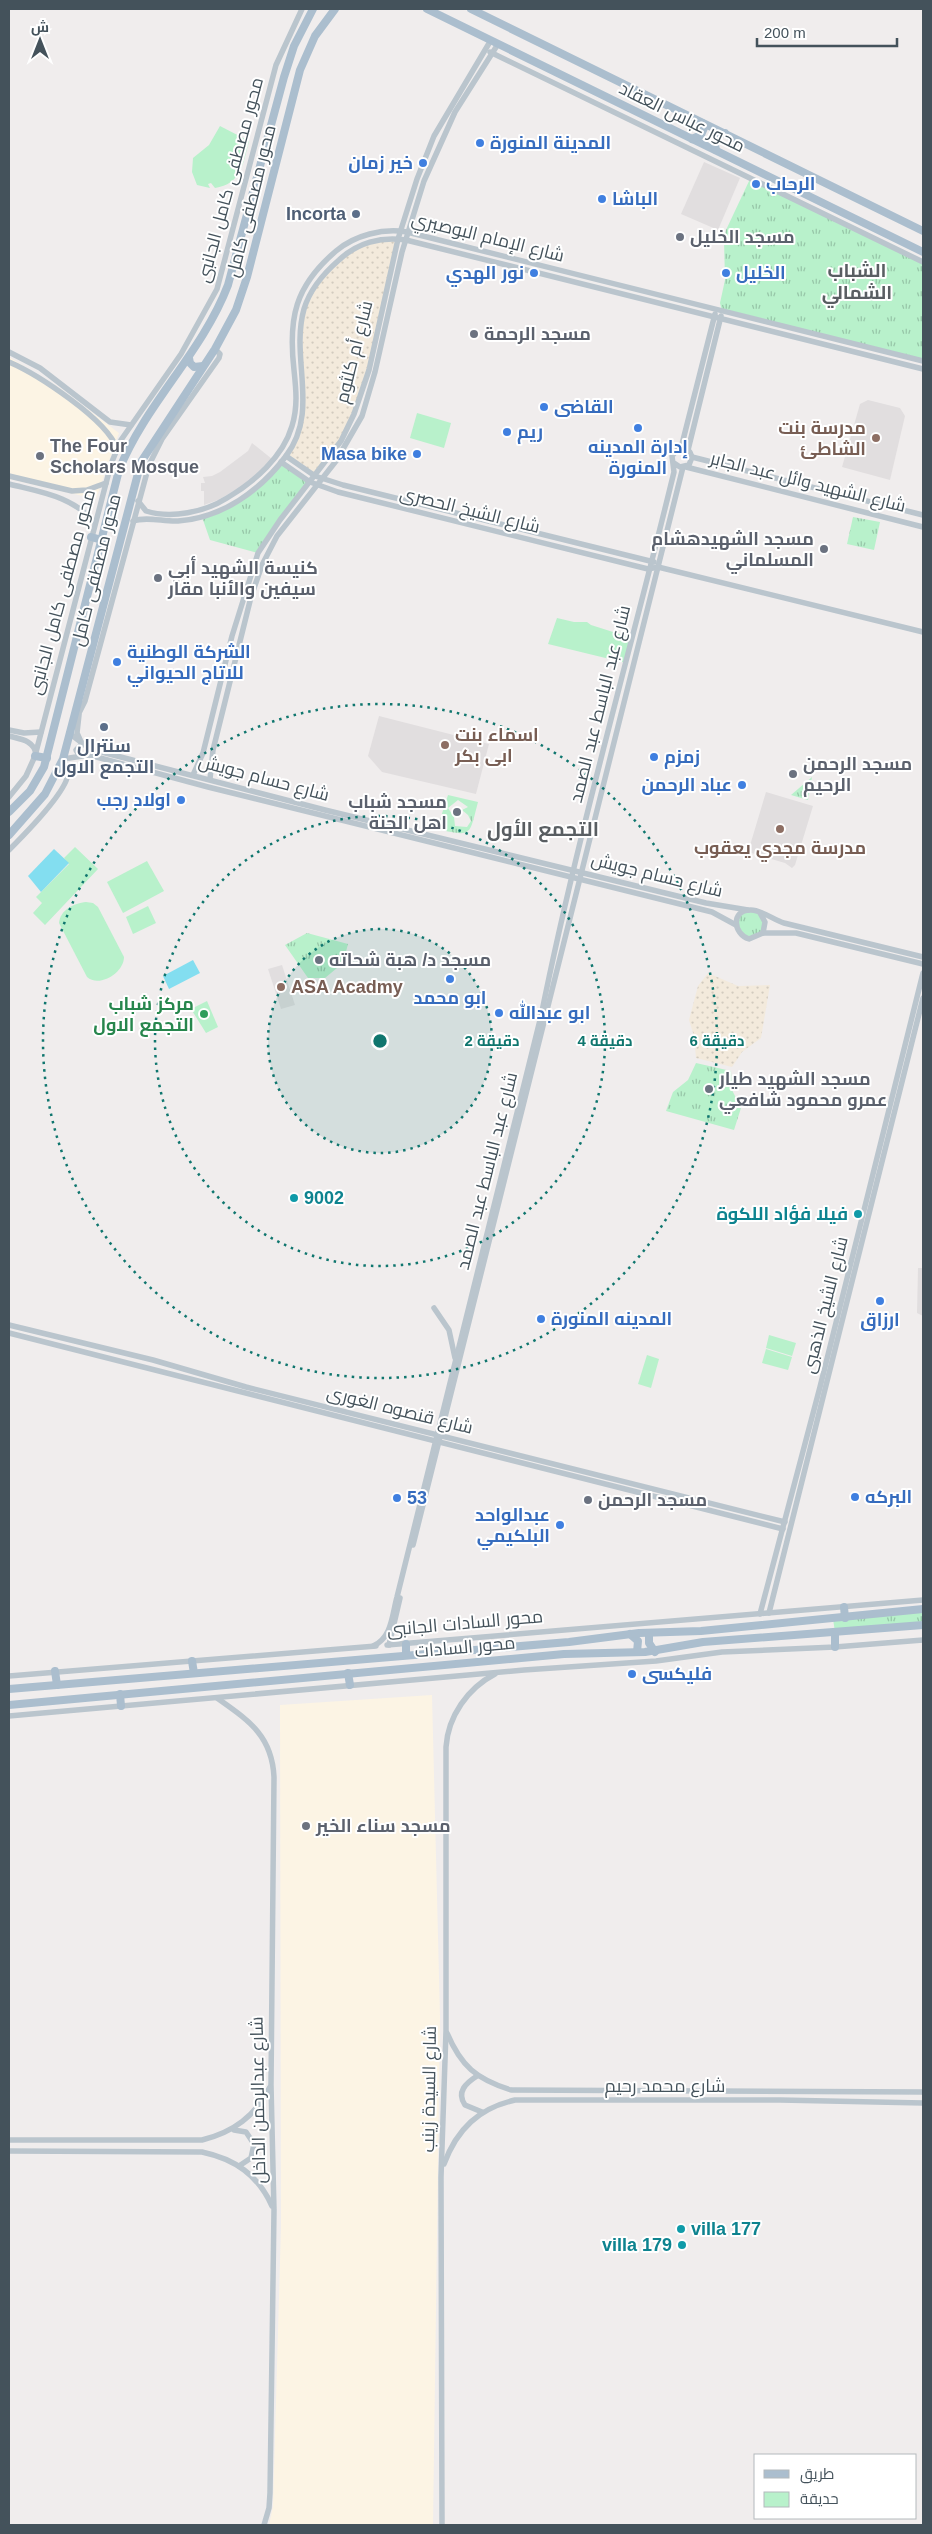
<svg xmlns="http://www.w3.org/2000/svg" width="932" height="2534" font-family="Helvetica,Cairo,sans-serif">
	<defs>
		<pattern id="grass-tufts" width="24" height="20" patternUnits="userSpaceOnUse" patternTransform="scale(1.25)"><rect width="24" height="20" fill="#b8f1cb"/><path d="M3 7l-1-3M5 7V3M7 7l1-3M15 17l-1-3M17 17v-4M19 17l1-3" fill="none" stroke="#97c6a8"/></pattern>
		<pattern id="sand-dots" width="8" height="8" patternUnits="userSpaceOnUse" patternTransform="scale(1.25)"><rect width="8" height="8" fill="#f3eadc"/><path d="M2 2h.1M6 6h.1" fill="none" stroke="#d2cbbf" stroke-width="1.8" stroke-linecap="round"/></pattern>
	</defs>
	<rect width="100%" height="100%" fill="#f0eded"/>
	<g fill="#fcf4e4">
		<polygon points="9,357 58,387 119,433 96,499 9,479"/>
		<polygon points="432,1695 440,2017 433,2525 269,2525 273,2506 281,2227 280,1705"/>
	</g>
	<g fill="#e1dedf">
		<polygon points="704,162 740,178 718,230 681,214"/>
		<polygon points="868,400 900,408 905,416 890,480 842,467 860,404"/>
		<polygon points="252,443 272,459 248,483 218,500 204,505 204,491 201,491 201,483 205,483 203,477 212,476 220,472 248,451"/>
		<polygon points="379,716 489,744 476,794 382,772 368,756"/>
		<polygon points="766,792 813,806 795,865 792,868 785,863 748,852"/>
		<polygon points="282,965 295,1005 281,1009 268,969"/>
		<polygon points="918,1268 923,1268 923,1316 917,1313"/>
	</g>
	<g fill="url(#grass-tufts)" fill-rule="evenodd">
		<polygon points="750,179 923,262 923,361 722,311 720,303 725,280 724,240 726,230"/>
		<polygon points="281,462 310,482 258,553 210,540 202,517 239,501"/>
		<polygon points="853,517 880,522 874,550 847,544"/>
		<polygon points="812,777 808,800 791,795"/>
		<path d="M448 795 478 802C469 836 473 837 437 829ZM458 800 468 807 462 810 468 815 471 821 467 827 455 826 454 817 448 808Z"/>
		<polygon points="752,910 764,917 763,933 744,938 736,920 739,915"/>
		<polygon points="307,933 348,944 343,963 325,978 308,978 285,945"/>
		<polygon points="696,1063 731,1071 732,1090 741,1108 734,1130 666,1111 673,1092 688,1080"/>
		<polygon points="923,1609 923,1625 835,1632 833,1619"/>
	</g>
	<g fill="url(#sand-dots)">
		<polygon points="398,239 369,370 341,441 315,476 286,456 301,427 303,316 318,282 358,246"/>
		<polygon points="708,973 738,986 770,985 761,1038 742,1052 732,1067 696,1058 694,1036 689,1020 698,986"/>
	</g>
	<g fill="#b8f1cb">
		<path d="M220 126 249 141C243 164 241 184 215 188L211 183 208 184 210 188 197 185 192 172 193 158 209 145Z"/>
		<polygon points="417,413 451,423 444,448 410,438"/>
		<polygon points="557,618 574,622 587,622 591,625 632,638 626,663 548,644"/>
		<polygon points="75,847 98,869 45,925 33,913 42,903 36,897 69,864 64,858"/>
		<polygon points="147,861 164,891 123,913 107,882"/>
		<path d="M86 902 93 903 98 907 124 957C124 973 99 988 87 977L59 923C60 910 74 903 86 902Z"/>
		<polygon points="148,906 156,923 133,934 126,917"/>
		<polygon points="207,1001 218,1027 206,1033 191,1009"/>
		<polygon points="769,1335 796,1343 792,1356 766,1348"/>
		<polygon points="766,1349 792,1357 788,1370 762,1363"/>
		<polygon points="647,1355 659,1359 651,1388 638,1384"/>
	</g>
	<g fill="#83def0">
		<polygon points="54,849 69,863 41,892 28,876"/>
		<polygon points="193,960 200,973 169,989 163,976"/>
	</g>
	<g fill="none" stroke-linecap="round" stroke-linejoin="round">
		<g stroke="#bac5cd" stroke-width="5.5">
			<polyline points="490,52 923,262"/>
			<polyline points="9,352 40,368 110,422 131,425"/>
			<path d="M9 362C37 374 108 420 117 449"/>
			<polyline points="681,448 715,314"/>
			<polyline points="688,450 721,316"/>
			<polyline points="286,456 315,476 343,485 654,562"/>
			<polyline points="692,457 923,515"/>
			<polyline points="281,462 310,482 338,492 648,569 658,567 923,632"/>
			<polyline points="686,467 923,527"/>
			<polyline points="9,476 72,491 87,490 106,483"/>
			<path d="M9 484C40 492 73 496 95 523"/>
			<path d="M138 501 146 511C171 519 205 512 227 498 254 482 283 457 292 426 298 407 296 389 294 370 288 318 295 286 336 251 355 235 383 228 407 232L923 361"/>
			<path d="M133 521C147 516 164 522 178 521 222 518 260 491 286 456 320 411 290 359 304 309 310 289 324 273 339 260 357 243 381 236 406 240L923 369"/>
			<polyline points="74,719 78,715 85,701 149,465 162,439 219,358 220,354 215,349"/>
			<polyline points="9,730 24,733 41,732"/>
			<polyline points="69,733 90,749 325,810 706,903 748,910"/>
			<path d="M9 736C20 739 34 740 36 754"/>
			<polyline points="79,755 76,750 82,744 77,733 79,715"/>
			<polyline points="63,759 89,755 208,787 712,912 736,925"/>
			<polyline points="193,775 203,753 232,636 258,553 280,520 341,441 354,414 369,370 398,239 417,179 434,136 491,40"/>
			<polyline points="210,779 213,750 251,597 262,565 277,536 336,461 362,416 375,372 402,252 424,181 455,112 498,44"/>
			<polyline points="9,797 26,776 35,756 111,464 121,440 181,354 217,289 276,65 302,9"/>
			<path d="M9 850C22 837 68 791 68 773 68 769 64 766 61 763"/>
			<path d="M760 913 765 922 763 933 749 939C733 934 731 910 750 910 760 909 774 920 784 923L923 957"/>
			<polyline points="763,933 796,933 923,964"/>
			<polyline points="434,1308 449,1330 455,1358"/>
			<polyline points="9,1325 153,1360 246,1387 785,1522"/>
			<polyline points="9,1333 783,1529"/>
			<polyline points="413,1545 683,467"/>
			<polyline points="769,1613 923,998"/>
			<polyline points="760,1614 820,1387 923,973"/>
			<polyline points="387,1645 923,1600"/>
			<polyline points="389,1645 400,1598"/>
			<path d="M373 1646C392 1638 392 1615 397 1597L541 1016C578 833 630 653 674 472L672 456 679 448C686 447 690 450 692 457L689 465 680 467 674 463"/>
			<polyline points="9,1676 376,1646"/>
			<path d="M217 1698C248 1720 272 1735 274 1777L271 2085 274 2210 270 2493 269 2508 264 2525"/>
			<polyline points="9,1716 524,1670 656,1661 722,1652 835,1647 923,1640"/>
			<path d="M447 2033C461 2066 476 2079 511 2090L923 2092"/>
			<path d="M477 2076C466 2083 456 2092 465 2105L482 2112"/>
			<polyline points="234,2130 246,2132 254,2144 251,2158 239,2166"/>
			<path d="M9 2140H202C234 2132 255 2116 270 2087"/>
			<path d="M9 2151 202 2152C235 2159 258 2175 272 2206"/>
			<path d="M444 2164C457 2129 479 2108 515 2100H780L923 2103"/>
			<path d="M442 2525 441 2177 446 2031V1747C448 1716 468 1688 495 1674"/>
		</g>
		<g stroke="#abbece" stroke-width="8">
			<polyline points="427,9 923,252"/>
			<polyline points="471,9 923,231"/>
			<polyline points="692,139 701,135 704,128 702,123"/>
			<polyline points="716,150 714,140 718,135 725,133"/>
			<polyline points="189,358 190,363 194,367 203,366"/>
			<polyline points="91,537 102,540"/>
			<polyline points="35,756 47,758"/>
			<path d="M9 812 30 791 44 767 119 470C146 403 202 353 228 285L284 77 294 46 313 9"/>
			<polyline points="9,835 45,794 63,759 141,462 215,349 236,310 247,277 300,70 315,36 335,9"/>
			<polyline points="844,1607 845,1618"/>
			<polyline points="835,1632 835,1647"/>
			<polyline points="649,1633 649,1643 655,1652"/>
			<polyline points="630,1634 638,1641 637,1652"/>
			<polyline points="406,1644 406,1654"/>
			<polyline points="192,1661 194,1673"/>
			<polyline points="55,1671 57,1685"/>
			<polyline points="348,1673 350,1685"/>
			<polyline points="9,1689 569,1642 639,1633 701,1631 923,1609"/>
			<polyline points="120,1694 121,1706"/>
			<polyline points="9,1705 564,1654 645,1652 703,1642 923,1625"/>
		</g>
	</g>
	<circle cx="380" cy="1041" r="112" fill="#0f766e" fill-opacity=".12"/>
	<g fill="none" stroke="#0f766e" stroke-width="2.5" stroke-dasharray="2.5 5">
		<circle cx="380" cy="1041" r="112"/>
		<circle cx="380" cy="1041" r="225"/>
		<circle cx="380" cy="1041" r="337"/>
	</g>
	<g fill="#3f7fe0" stroke="#fff" stroke-width="2">
		<circle cx="480" cy="143" r="5"/>
		<circle cx="423" cy="163" r="5"/>
		<circle cx="756" cy="184" r="5"/>
		<circle cx="602" cy="199" r="5"/>
		<circle cx="534" cy="273" r="5"/>
		<circle cx="726" cy="273" r="5"/>
		<circle cx="544" cy="407" r="5"/>
		<circle cx="638" cy="428" r="5"/>
		<circle cx="507" cy="432" r="5"/>
		<circle cx="417" cy="454" r="5"/>
		<circle cx="117" cy="662" r="5"/>
		<circle cx="654" cy="757" r="5"/>
		<circle cx="742" cy="785" r="5"/>
		<circle cx="181" cy="800" r="5"/>
		<circle cx="450" cy="979" r="5"/>
		<circle cx="499" cy="1013" r="5"/>
		<circle cx="880" cy="1301" r="5"/>
		<circle cx="541" cy="1319" r="5"/>
		<circle cx="855" cy="1497" r="5"/>
		<circle cx="397" cy="1498" r="5"/>
		<circle cx="560" cy="1525" r="5"/>
		<circle cx="632" cy="1674" r="5"/>
	</g>
	<g fill="#5c6f8a" stroke="#fff" stroke-width="2">
		<circle cx="356" cy="214" r="5"/>
		<circle cx="104" cy="727" r="5"/>
	</g>
	<g fill="#6b7280" stroke="#fff" stroke-width="2">
		<circle cx="680" cy="237" r="5"/>
		<circle cx="474" cy="334" r="5"/>
		<circle cx="40" cy="456" r="5"/>
		<circle cx="824" cy="549" r="5"/>
		<circle cx="158" cy="578" r="5"/>
		<circle cx="793" cy="774" r="5"/>
		<circle cx="457" cy="812" r="5"/>
		<circle cx="319" cy="960" r="5"/>
		<circle cx="709" cy="1089" r="5"/>
		<circle cx="588" cy="1500" r="5"/>
		<circle cx="306" cy="1826" r="5"/>
	</g>
	<g fill="#8d6e63" stroke="#fff" stroke-width="2">
		<circle cx="876" cy="438" r="5"/>
		<circle cx="445" cy="745" r="5"/>
		<circle cx="780" cy="829" r="5"/>
		<circle cx="281" cy="987" r="5"/>
	</g>
	<circle fill="#2e9e5b" stroke="#fff" stroke-width="2" cx="204" cy="1014" r="5"/>
	<g fill="#0f9aa8" stroke="#fff" stroke-width="2">
		<circle cx="294" cy="1198" r="5"/>
		<circle cx="858" cy="1214" r="5"/>
		<circle cx="681" cy="2229" r="5"/>
		<circle cx="682" cy="2245" r="5"/>
	</g>
	<g text-anchor="middle" dominant-baseline="central" stroke-width="4" stroke-linejoin="round" paint-order="stroke">
		<g font-size="18" fill="#44525b" stroke="#fff">
			<text transform="translate(682 117) rotate(26)">محور عباس العقاد</text>
			<text transform="translate(230 180) rotate(-75)">محور مصطفى كامل الجانبى</text>
			<text transform="translate(251 201) rotate(-76)">محور مصطفى كامل</text>
			<text transform="translate(488 237) rotate(14)">شارع الإمام البوصيري</text>
			<text transform="translate(354 352) rotate(-76)">شارع أم كلثوم</text>
			<text transform="translate(808 482) rotate(14)">شارع الشهيد وائل عبد الجابر</text>
			<text transform="translate(470 510) rotate(14)">شارع الشيخ الحصرى</text>
			<text transform="translate(96 570) rotate(-76)">محور مصطفى كامل</text>
			<text transform="translate(62 592) rotate(-75)">محور مصطفى كامل الجانبى</text>
			<text transform="translate(600 704) rotate(-76)">شارع عبد الباسط عبد الصمد</text>
			<text transform="translate(264 778) rotate(15)">شارع حسام جويش</text>
			<text transform="translate(657 875) rotate(14)">شارع حسام جويش</text>
			<text transform="translate(487 1171) rotate(-76)">شارع عبد الباسط عبد الصمد</text>
			<text transform="translate(825 1305) rotate(-76)">شارع الشيخ الذهبى</text>
			<text transform="translate(400 1410) rotate(14)">شارع قنصوه الغورى</text>
			<text transform="translate(465 1623) rotate(-5)">محور السادات الجانبى</text>
			<text transform="translate(465 1647) rotate(-5)">محور السادات</text>
			<text x="665" y="2086">شارع محمد رحيم</text>
			<text transform="translate(429 2089) rotate(-89)">شارع السيدة زينب</text>
			<text transform="translate(258 2100) rotate(-91)">شارع عبدالرحمن الداخل</text>
		</g>
		<g font-size="18" font-weight="bold" fill="#366cbe" stroke="#fff" text-anchor="start">
			<text x="490" y="143">المدينة المنورة</text>
			<text x="413" y="163" text-anchor="end">خير زمان</text>
			<text x="766" y="184">الرحاب</text>
			<text x="612" y="199">الباشا</text>
			<text x="524" y="273" text-anchor="end">نور الهدي</text>
			<text x="736" y="273">الخليل</text>
			<text x="554" y="407">القاضى</text>
			<text x="517" y="432">ريم</text>
			<text x="638" y="447" text-anchor="middle">إدارة المدينه<tspan x="638" dy="21">المنورة</tspan></text>
			<text x="407" y="454" text-anchor="end">Masa bike</text>
			<text x="127" y="652">الشركة الوطنية<tspan x="127" dy="21">للاتاج الحيواني</tspan></text>
			<text x="664" y="757">زمزم</text>
			<text x="732" y="785" text-anchor="end">عباد الرحمن</text>
			<text x="171" y="800" text-anchor="end">اولاد رجب</text>
			<text x="450" y="998" text-anchor="middle">ابو محمد</text>
			<text x="509" y="1013">ابو عبدالله</text>
			<text x="551" y="1319">المدينه المنورة</text>
			<text x="880" y="1320" text-anchor="middle">ارزاق</text>
			<text x="865" y="1497">البركه</text>
			<text x="407" y="1498">53</text>
			<text x="550" y="1515" text-anchor="end">عبدالواحد<tspan x="550" dy="21">البلكيمي</tspan></text>
			<text x="642" y="1674">فليكسى</text>
		</g>
		<g font-size="18" font-weight="bold" fill="#4e5e75" stroke="#fff" text-anchor="end">
			<text x="346" y="214">Incorta</text>
			<text x="104" y="746" text-anchor="middle">سنترال<tspan x="104" dy="21">التجمع الاول</tspan></text>
		</g>
		<g font-size="18" font-weight="bold" fill="#5b616d" stroke="#fff" text-anchor="start">
			<text x="690" y="237">مسجد الخليل</text>
			<text x="484" y="334">مسجد الرحمة</text>
			<text x="50" y="446">The Four<tspan x="50" dy="21">Scholars Mosque</tspan></text>
			<text x="814" y="539" text-anchor="end">مسجد الشهيدهشام<tspan x="814" dy="21">المسلماني</tspan></text>
			<text x="168" y="568">كنيسة الشهيد أبي<tspan x="168" dy="21">سيفين والأنبا مقار</tspan></text>
			<text x="803" y="764">مسجد الرحمن<tspan x="803" dy="21">الرحيم</tspan></text>
			<text x="447" y="802" text-anchor="end">مسجد شباب<tspan x="447" dy="21">اهل الجنة</tspan></text>
			<text x="329" y="960">مسجد د/ هبة شحاته</text>
			<text x="719" y="1079">مسجد الشهيد طيار<tspan x="719" dy="21">عمرو محمود شافعي</tspan></text>
			<text x="598" y="1500">مسجد الرحمن</text>
			<text x="316" y="1826">مسجد سناء الخير</text>
		</g>
		<g font-size="18" font-weight="bold" fill="#785e54" stroke="#fff" text-anchor="start">
			<text x="866" y="428" text-anchor="end">مدرسة بنت<tspan x="866" dy="21">الشاطئ</tspan></text>
			<text x="455" y="735">اسماء بنت<tspan x="455" dy="21">ابى بكر</tspan></text>
			<text x="780" y="848" text-anchor="middle">مدرسة مجدي يعقوب</text>
			<text x="291" y="987">ASA Acadmy</text>
		</g>
		<g font-size="18" font-weight="bold" fill="#27864d" stroke="#fff" text-anchor="end">
			<text x="194" y="1004">مركز شباب<tspan x="194" dy="21">التجمع الاول</tspan></text>
		</g>
		<g font-size="18" font-weight="bold" fill="#0d838f" stroke="#fff" text-anchor="start">
			<text x="304" y="1198">9002</text>
			<text x="848" y="1214" text-anchor="end">فيلا فؤاد اللكوة</text>
			<text x="691" y="2229">villa 177</text>
			<text x="672" y="2245" text-anchor="end">villa 179</text>
		</g>
		<g font-size="19" font-weight="bold" fill="#595e62" stroke="#fff">
			<text x="857" y="270">الشباب<tspan x="857" dy="22">الشمالي</tspan></text>
		</g>
		<g font-size="20" font-weight="bold" fill="#595e62" stroke="#fff">
			<text x="543" y="829">التجمع الأول</text>
		</g>
	</g>
	<circle cx="380" cy="1041" r="8" fill="#0f766e" stroke="#fff" stroke-width="2.5"/>
	<g font-size="15" text-anchor="middle" font-weight="bold" fill="#0f766e" stroke="#fff" stroke-width="4" stroke-linejoin="round" paint-order="stroke">
		<text x="492" y="1046">2 دقيقة</text>
		<text x="605" y="1046">4 دقيقة</text>
		<text x="717" y="1046">6 دقيقة</text>
	</g>
	<rect width="932" height="2534" fill="none" stroke="#44525b" stroke-width="20"/>
	<rect x="754" y="2454" width="162" height="65" fill="#ffffff" stroke="#b4babd"/>
	<rect x="764" y="2470" width="25" height="8" fill="#abbece" stroke="#b4babd"/>
	<text x="800" y="2479" font-size="15" fill="#44525b">طريق</text>
	<rect x="764" y="2492" width="25" height="15" fill="#b8f1cb" stroke="#b4babd"/>
	<text x="800" y="2504" font-size="15" fill="#44525b">حديقة</text>
	<g transform="translate(40 40)" stroke="#ffffff" stroke-width="4" paint-order="stroke">
	<path d="M0-4L9 19L0 12L-9 19Z" fill="#44525b"/>
	<text y="-8" font-size="14" font-weight="bold" text-anchor="middle" fill="#44525b">ش</text>
	</g>
	<path d="M757 38v8h140v-8" fill="none" stroke="#44525b" stroke-width="2.5"/>
	<text x="764" y="38" font-size="15" fill="#44525b" stroke="#ffffff" stroke-width="4" paint-order="stroke">200 m</text>
</svg>
